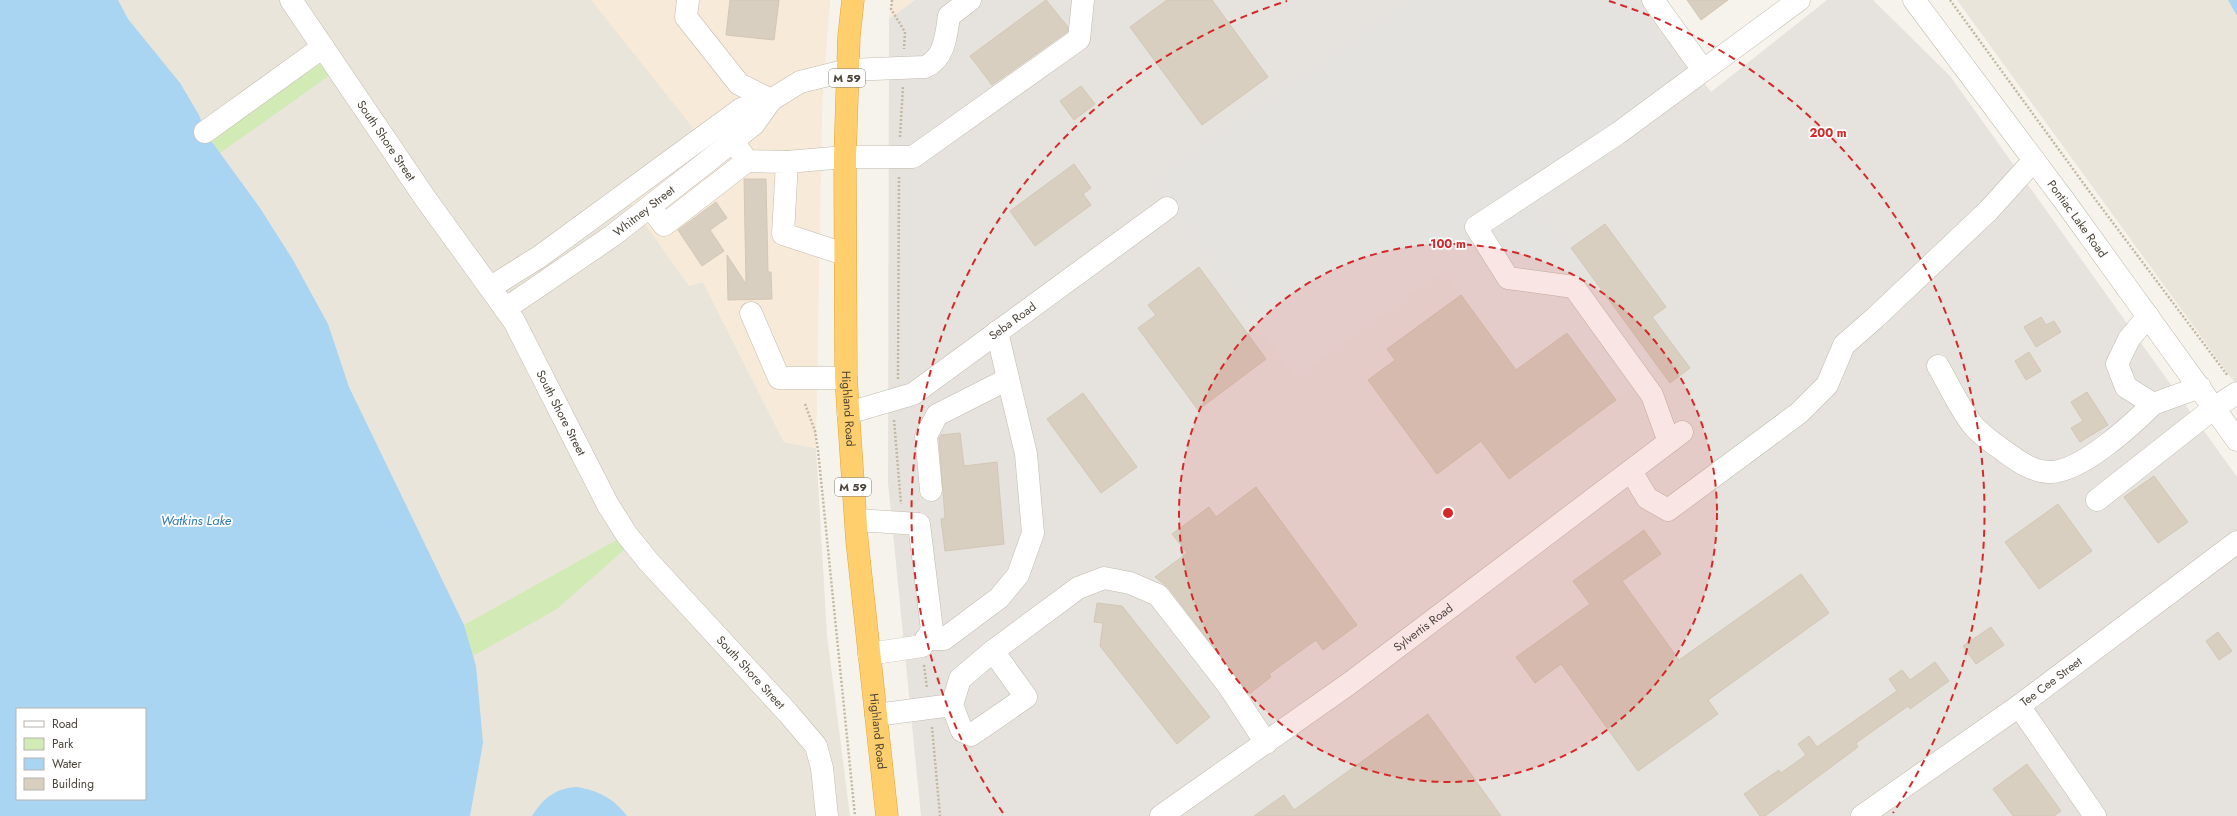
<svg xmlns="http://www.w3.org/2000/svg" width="2237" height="816" font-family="Jost,sans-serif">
	<rect width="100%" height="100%" fill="#f6f3ec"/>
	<g fill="#eae5da">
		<polygon points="0,0 594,0 694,129 620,189 703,282 784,442 816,448 827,635 850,816 0,816 17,799 145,799 332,766"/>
		<polygon points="1957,0 2237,0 2237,386"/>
	</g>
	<g fill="#f7ead8">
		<polygon points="591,0 830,0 822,107 816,448 784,442 703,282 689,286 620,189 694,129"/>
		<polygon points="892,0 915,0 889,19"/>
	</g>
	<polygon fill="#e6e2dd" points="915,0 1643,0 1711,92 1827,0 1873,0 1950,76 2237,477 2237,816 921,816 888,483 889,19"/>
	<g fill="#d2eab5">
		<polygon points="318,58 330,75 220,153 207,135"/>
		<polygon points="620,538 626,548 557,609 473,656 464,625"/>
	</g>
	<polygon fill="#e5e3e0" points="1409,0 1632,0 1696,88 1536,204 1658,369 1565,438 1443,270 1296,378 1152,180"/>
	<g fill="#a9d4f2" fill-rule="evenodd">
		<path d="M0 0H118L128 19 180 83 199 115 207 135 260 208 293 260 328 324 349 387 464 625 476 666 483 743 470 816H0ZM17 709H145V799H17Z"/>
		<polygon points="2228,0 2237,0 2237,16"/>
		<path d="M577 787C599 791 613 798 627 816H532C543 798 556 788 577 787Z"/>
	</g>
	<g fill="#d8cfc1" stroke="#d3c7b4">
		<polygon points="730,0 779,0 774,40 726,35"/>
		<polygon points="1046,0 1068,27 1067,32 992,85 970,56"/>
		<polygon points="1167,0 1212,0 1268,77 1202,125 1130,27"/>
		<polygon points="1687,0 1728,0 1701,20"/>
		<polygon points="1081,86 1095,104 1074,120 1060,101"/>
		<polygon points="1074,164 1091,188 1083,194 1091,205 1035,246 1010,211"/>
		<polygon points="744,179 766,179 768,272 771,272 772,299 728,300 727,255 746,284"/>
		<polygon points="716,202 727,218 710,230 724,251 702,266 678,230"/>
		<polygon points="1605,224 1666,307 1652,317 1690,368 1670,383 1571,248"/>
		<polygon points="1199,267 1266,359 1198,410 1138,328 1156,315 1148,305"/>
		<polygon points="1461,295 1516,370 1567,333 1616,400 1509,479 1481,441 1437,474 1368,380 1395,360 1387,349"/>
		<polygon points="2041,317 2046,325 2054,321 2061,332 2036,347 2024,327"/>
		<polygon points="2029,352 2041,371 2026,380 2015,361"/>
		<polygon points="2087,392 2108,425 2080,442 2071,428 2083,421 2071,402"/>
		<polygon points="1083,393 1137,467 1101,493 1047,419"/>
		<polygon points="960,433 964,466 997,462 1004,544 945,551 941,519 945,518 939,439 941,435"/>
		<polygon points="2154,476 2188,522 2158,543 2124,497"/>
		<polygon points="1256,487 1357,625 1323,650 1316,640 1269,674 1271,677 1249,694 1168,587 1155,577 1187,553 1172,534 1209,507 1216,517"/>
		<polygon points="2058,504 2092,551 2039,589 2005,542"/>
		<polygon points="1644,530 1661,554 1622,581 1679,660 1801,574 1829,613 1708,700 1718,714 1638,771 1561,664 1535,683 1516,657 1590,604 1573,581"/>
		<polygon points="1097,603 1122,606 1210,717 1177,744 1100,646 1103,623 1094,622"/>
		<polygon points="1991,627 2004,645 1976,664 1963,646"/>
		<polygon points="2218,632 2232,651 2219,660 2206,641"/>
		<polygon points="1935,662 1949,681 1910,709 1908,706 1856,743 1858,747 1765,816 1760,816 1744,794 1779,770 1781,773 1806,755 1798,744 1809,736 1817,747 1897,691 1889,679 1902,670 1910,680"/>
		<polygon points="1428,714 1501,816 1254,816 1284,795 1294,810"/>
		<polygon points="2027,764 2061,811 2054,816 2013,816 1993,789"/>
	</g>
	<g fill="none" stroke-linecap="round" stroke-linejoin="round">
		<defs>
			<g id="minor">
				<path id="s1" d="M291 0 425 198 514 321 608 505 627 535 648 561 788 713 816 746 822 768 827 816"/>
				<polyline points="688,0 686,17 739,84 771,100"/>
				<polyline points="1653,0 1703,70"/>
				<path id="s2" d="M1914 0 2063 199 2237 440"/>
				<polyline points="205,132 323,47"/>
				<polyline points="733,141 747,161 787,162 783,234 844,254"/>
				<polyline points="787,162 845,157 913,157 1079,39 1083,0"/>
				<polyline points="650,207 664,225 747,161"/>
				<path d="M491 287 539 257 741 109 771 100 800 82 848 70 925 67C945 58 946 36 949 16L970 0"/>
				<path id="s3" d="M505 309 612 236 708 161 754 124 771 100"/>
				<polyline points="751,313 779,378 846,378"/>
				<polyline points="2148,316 2129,339 2117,364 2126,387 2153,404 2200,387"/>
				<path d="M1938 366C1949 385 1959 407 1972 424 1980 434 1994 444 2004 451 2018 461 2031 471 2048 472 2079 474 2132 425 2153 404"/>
				<path id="s4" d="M848 413 913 394 1167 208"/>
				<polyline points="1669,442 1652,395 1574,287 1508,278 1476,227 1617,134 1799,0"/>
				<polyline points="1631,471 1647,498 1668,510 1799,413 1827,385 1844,345 1876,317 1989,210 2034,160"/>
				<polyline points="931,490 926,436 937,415 1008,379"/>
				<polyline points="2097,500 2214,408 2237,393"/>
				<polyline points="856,520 919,524 932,630 922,646 869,654"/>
				<polyline points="926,639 944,639 999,598 1018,575 1033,533 1026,454 997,332"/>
				<polyline points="952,705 962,731 971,735 1026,697 993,651"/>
				<polyline points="2019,706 2095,816"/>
				<polyline points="876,715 952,705 960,679 993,651 1078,588 1104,578 1130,583 1158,595 1228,685 1266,743"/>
				<path id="s5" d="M1161 816 1350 683 1682 432"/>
				<path id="s6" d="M1862 816 2019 706 2237 542"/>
			</g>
			<g id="highway">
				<path id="s7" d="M853 0 849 36 845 157 846 378 857 541 887 816"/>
			</g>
		</defs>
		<use href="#minor" stroke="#c2bbae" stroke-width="23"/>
		<use href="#highway" stroke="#e0a43c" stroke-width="23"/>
		<g stroke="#c4b79f" stroke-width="2.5" stroke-dasharray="2 2" stroke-linecap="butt">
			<polyline points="892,0 891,9 905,32 904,49"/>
			<polyline points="1950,0 2089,191 2228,376"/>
			<polyline points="900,137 903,86"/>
			<polyline points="898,379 899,176"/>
			<polyline points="805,404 815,431 818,450 855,816"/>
			<polyline points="894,420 901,504"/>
			<polyline points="924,665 927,688"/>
			<polyline points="932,727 940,816"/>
		</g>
		<use href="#minor" stroke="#fff" stroke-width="22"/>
		<use href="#highway" stroke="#ffcf6e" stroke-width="22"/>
	</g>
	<circle cx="1448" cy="513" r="269" fill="#d62828" fill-opacity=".12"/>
	<g fill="none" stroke="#d62828" stroke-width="2" stroke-dasharray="7 5">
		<circle cx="1448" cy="513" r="269"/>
		<path d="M1003 813A537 537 0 0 1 1287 1M1609 1A537 537 0 0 1 1893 813"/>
	</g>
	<g text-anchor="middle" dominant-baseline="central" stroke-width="3.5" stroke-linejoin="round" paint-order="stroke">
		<g fill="#fff" stroke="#817c74" stroke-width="1">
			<rect x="829" y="69" width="36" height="18" rx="3"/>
			<rect x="835" y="478" width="36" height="18" rx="3"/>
		</g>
		<g font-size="11" font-weight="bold" fill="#4b4439">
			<text x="847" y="78">M 59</text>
			<text x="853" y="487">M 59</text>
		</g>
		<g font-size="12" fill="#4b4439" stroke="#fff">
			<text stroke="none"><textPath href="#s1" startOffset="170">South Shore Street</textPath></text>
			<text stroke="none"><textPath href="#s3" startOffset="170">Whitney Street</textPath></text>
			<text stroke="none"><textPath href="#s2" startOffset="273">Pontiac Lake Road</textPath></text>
			<text stroke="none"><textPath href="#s4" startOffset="191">Seba Road</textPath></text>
			<text stroke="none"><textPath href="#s7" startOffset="409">Highland Road</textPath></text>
			<text stroke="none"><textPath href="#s1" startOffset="494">South Shore Street</textPath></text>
			<text stroke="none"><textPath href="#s5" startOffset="323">Sylvertis Road</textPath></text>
			<text stroke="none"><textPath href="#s1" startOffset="818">South Shore Street</textPath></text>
			<text stroke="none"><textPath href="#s6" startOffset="232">Tee Cee Street</textPath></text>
			<text stroke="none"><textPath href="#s7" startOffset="733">Highland Road</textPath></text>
		</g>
		<g font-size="13" font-style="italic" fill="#2e7ab2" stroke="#fff">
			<text x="196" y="520">Watkins Lake</text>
		</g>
	</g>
	<circle cx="1448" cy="513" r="6" fill="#d62828" stroke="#fff" stroke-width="2"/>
	<g font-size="12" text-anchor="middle" font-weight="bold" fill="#d62828" stroke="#fff" stroke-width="3.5" stroke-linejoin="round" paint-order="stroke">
		<text x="1828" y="137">200 m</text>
		<text x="1448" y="248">100 m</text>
	</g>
	<rect x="16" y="708" width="130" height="92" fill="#ffffff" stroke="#b7b4b0"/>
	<rect x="24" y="721" width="20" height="6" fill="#ffffff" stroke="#b7b4b0"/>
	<text x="52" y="728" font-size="12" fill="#4b4439">Road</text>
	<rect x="24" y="738" width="20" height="12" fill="#d2eab5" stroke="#b7b4b0"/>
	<text x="52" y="748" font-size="12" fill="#4b4439">Park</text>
	<rect x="24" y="758" width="20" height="12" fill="#a9d4f2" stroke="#b7b4b0"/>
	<text x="52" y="768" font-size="12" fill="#4b4439">Water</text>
	<rect x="24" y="778" width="20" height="12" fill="#d8cfc1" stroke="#b7b4b0"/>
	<text x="52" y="788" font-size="12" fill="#4b4439">Building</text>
</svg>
